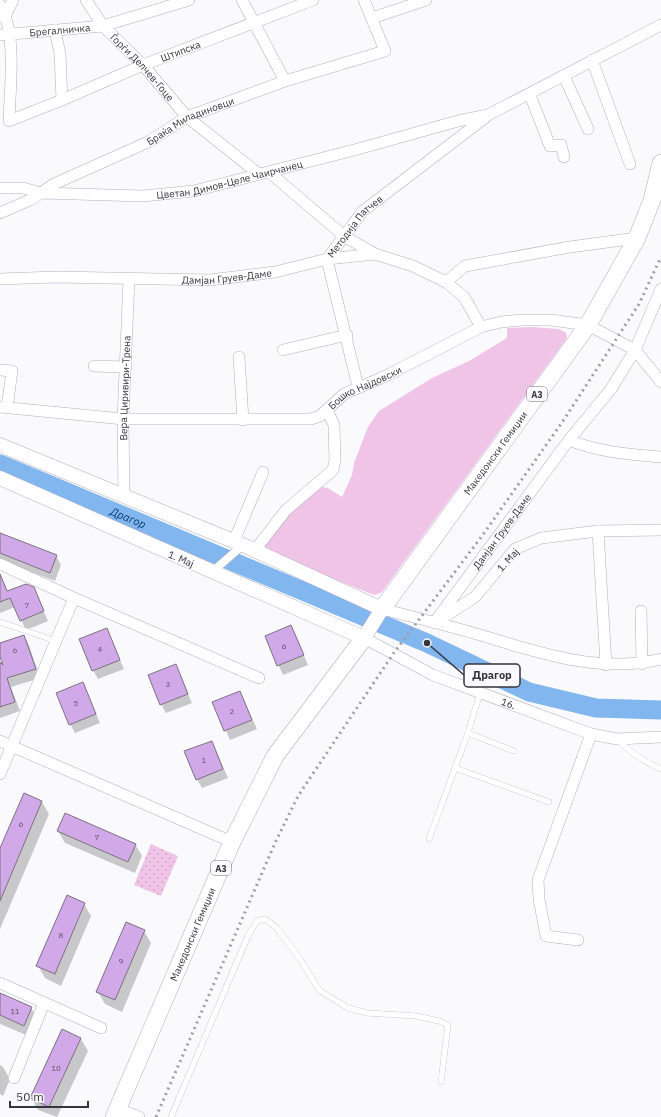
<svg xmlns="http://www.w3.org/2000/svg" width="661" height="1117" font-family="'IBM Plex Sans',sans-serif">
	<defs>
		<pattern id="park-dots" width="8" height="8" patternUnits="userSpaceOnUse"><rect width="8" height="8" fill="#efc4e6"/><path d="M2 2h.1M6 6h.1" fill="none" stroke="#cea9c6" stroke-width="1.8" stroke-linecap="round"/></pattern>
	</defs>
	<rect width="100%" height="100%" fill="#fafafd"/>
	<path fill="#efc4e6" d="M532 327 559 329 566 333 567 338 382 592 375 595 369 593 266 552 265 550C264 532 307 498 321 487L328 488 342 497 352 475 354 463 368 427 379 411 432 378 469 361 507 338V328Z"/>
	<polygon fill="url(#park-dots)" points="151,844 178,856 161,896 134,885"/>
	<g fill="#0003">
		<polygon points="0,534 56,556 61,565 55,581 0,560"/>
		<polygon points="0,574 8,592 33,588 48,621 26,630 15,607 0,613"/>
		<polygon points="291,626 308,665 283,675 266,636"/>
		<polygon points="107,630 124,669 98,679 93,670"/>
		<polygon points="24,636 29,645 40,678 11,687 20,711 0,718 0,673 6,671 0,654 0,644"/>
		<polygon points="175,665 192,703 166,713 161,704"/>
		<polygon points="83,683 100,723 75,733 70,724"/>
		<polygon points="240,692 257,729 230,740 214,703"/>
		<polygon points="212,742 228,778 202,788 197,779"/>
		<polygon points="24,794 42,802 49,814 0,929 0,851"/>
		<polygon points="58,831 135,844 142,856 135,873 65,843"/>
		<polygon points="84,904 91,916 61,986 45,978 38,966"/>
		<polygon points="144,931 151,943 122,1012 105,1004 98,992"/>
		<polygon points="0,994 31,1008 38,1020 31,1037 0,1024"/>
		<polygon points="81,1039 88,1051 57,1117 38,1110 31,1098"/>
		<polygon points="0,1065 3,1067 10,1079 3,1096 0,1094"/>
	</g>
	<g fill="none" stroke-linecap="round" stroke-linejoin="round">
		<path stroke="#82b6ef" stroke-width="19" id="s1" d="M0 464 427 643 529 692 596 708 661 710"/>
	</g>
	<g fill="#d1a8e8" stroke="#7b7280">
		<polygon points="0,533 57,555 50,573 0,553"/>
		<polygon points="0,574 7,591 26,584 34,587 44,611 20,621 10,598 0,602"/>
		<polygon points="291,625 304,655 277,666 265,636"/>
		<polygon points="107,628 120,660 92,671 79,639"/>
		<polygon points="24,635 36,669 7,678 15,702 0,707 0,662 3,665 0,657 0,643"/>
		<polygon points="176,664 188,694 160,705 148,675"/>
		<polygon points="83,682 96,714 69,725 56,693"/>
		<polygon points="240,691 252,720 224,731 212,702"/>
		<polygon points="212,741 223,769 196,780 184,751"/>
		<polygon points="24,793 42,801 0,901 0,848"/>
		<polygon points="65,813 136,844 128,862 57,831"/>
		<polygon points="67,895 85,903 55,974 36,966"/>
		<polygon points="126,922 145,930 115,1000 96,992"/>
		<polygon points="0,993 32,1007 24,1026 0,1015"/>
		<polygon points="62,1029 81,1038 49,1107 30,1098"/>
	</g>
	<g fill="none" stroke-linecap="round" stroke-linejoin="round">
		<defs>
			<g id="service">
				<polyline points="0,622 56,641"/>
				<polyline points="468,733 514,751"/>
				<path d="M617 739C631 753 644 762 661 769"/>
				<polyline points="455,768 549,802"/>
				<polyline points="429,839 468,733 480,693"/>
				<polyline points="171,1117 248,936 257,921 265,919 276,927 300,959 320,991 348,1008 367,1013 416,1016 439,1021 448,1025 441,1082"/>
			</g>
			<polyline id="pedestrian" points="212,572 243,545"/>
			<g id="minor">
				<path id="s2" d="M86 0 103 26 143 65 187 117 259 174"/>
				<polyline points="242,0 285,81"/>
				<path id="s3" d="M0 5C17 33 10 87 9 121L62 100 143 65 313 0"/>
				<polyline points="2,17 6,14 13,0"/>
				<polyline points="372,18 426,0"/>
				<polyline points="55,30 60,54 62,100"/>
				<path id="s4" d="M0 35 103 26 189 0"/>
				<polyline points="592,60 630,164"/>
				<polyline points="564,76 588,129"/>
				<polyline points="530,95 550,146 561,145 564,157"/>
				<polyline points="269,172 344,236 375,254"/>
				<path id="s5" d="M0 188H23L41 193 54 184 148 142 187 117 285 81 385 51 364 0"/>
				<path id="s6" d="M0 213 30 200 41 193 143 196 194 191 358 149 458 121 488 115 661 25"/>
				<path id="s7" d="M0 279 56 277 210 280 275 272 327 259 375 254 413 266 446 282 464 297 481 327 501 322 522 320H551L588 325 635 350 661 382"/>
				<polyline points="446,282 465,266 570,247 637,238"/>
				<polyline points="283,350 347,335"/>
				<polyline points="239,357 243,420"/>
				<polyline points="94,366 126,367"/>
				<polyline points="0,370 12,371 7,408"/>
				<path id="s8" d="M358 387 327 259 363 211 486 117"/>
				<path id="s9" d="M0 407 123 419H311L320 416 344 394 388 375 481 327"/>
				<path d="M569 440C598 452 628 454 660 457"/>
				<path id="s10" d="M124 496 123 419 129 279"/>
				<polyline points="598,531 606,665"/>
				<polyline points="234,541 263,472"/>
				<polyline points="255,550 286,510 333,470 335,460 334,425 327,410"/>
				<polyline points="0,564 74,598 259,678"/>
				<path d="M382 609C414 617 445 625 477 634 536 652 599 674 661 659"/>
				<polyline points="641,611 642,664"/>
				<polyline points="439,620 475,597 515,549 541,538 598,531 661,530"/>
				<path id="s11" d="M434 623 569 440 611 389 635 350 661 289"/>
				<path id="s12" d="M364 638 433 675 591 734 617 739 661 737"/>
				<polyline points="0,741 232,842"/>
				<polyline points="0,774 74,598"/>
				<polyline points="578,940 546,936 539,899 538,880 591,734"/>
				<polyline points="0,983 101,1028"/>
				<polyline points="14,1078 44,1003"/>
				<polyline points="117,1109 139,1117"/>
			</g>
			<polyline id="tertiary" points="0,445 243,545 382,609 364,638 0,478"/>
			<g id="primary">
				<path id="s13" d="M382 609 588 325 637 238 652 200 661 163"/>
				<path id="s14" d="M114 1117 232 842 275 756 364 638"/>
			</g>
		</defs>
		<use href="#service" stroke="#b2afc0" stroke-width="6"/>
		<use href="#pedestrian" stroke="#b2afc0" stroke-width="9"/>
		<use href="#minor" stroke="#b2afc0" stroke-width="12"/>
		<use href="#tertiary" stroke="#b2afc0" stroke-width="15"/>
		<use href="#primary" stroke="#b2afc0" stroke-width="18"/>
		<use href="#service" stroke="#fff" stroke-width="5.5"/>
		<use href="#pedestrian" stroke="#fff" stroke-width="8"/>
		<use href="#minor" stroke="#fff" stroke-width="11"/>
		<use href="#tertiary" stroke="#fff" stroke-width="14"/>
		<use href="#primary" stroke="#fff" stroke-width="17"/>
		<polyline stroke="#9f9ea3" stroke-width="3" stroke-dasharray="2 4" stroke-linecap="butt" points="156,1117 275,843 298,796 393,654 482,536 563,421 639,304 661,257"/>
	</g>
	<g text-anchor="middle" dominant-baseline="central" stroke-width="3" stroke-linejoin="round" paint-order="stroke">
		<g font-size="8" fill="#5d5267">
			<text x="27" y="605">7</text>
			<text x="284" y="646">6</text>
			<text x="100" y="649">4</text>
			<text x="15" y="650">6</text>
			<text x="168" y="684">3</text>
			<text x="76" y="703">5</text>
			<text x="232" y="711">2</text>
			<text x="204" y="760">1</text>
			<text x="21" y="824">6</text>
			<text x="97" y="837">7</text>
			<text x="61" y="935">8</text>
			<text x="121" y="961">9</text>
			<text x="15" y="1011">11</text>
			<text x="56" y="1068">10</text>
		</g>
		<g fill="#fafafd" stroke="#717076" stroke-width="1">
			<rect x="527" y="387" width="20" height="14" rx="3"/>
			<rect x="211" y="861" width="20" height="14" rx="3"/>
		</g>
		<g font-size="9" font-weight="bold" fill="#36353c">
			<text x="537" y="394">A3</text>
			<text x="221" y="868">A3</text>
		</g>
		<g font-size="10" fill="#36353c" stroke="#fafafd">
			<text stroke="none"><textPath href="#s4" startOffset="60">Брегалничка</textPath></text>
			<text stroke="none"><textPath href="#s3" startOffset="303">Штипска</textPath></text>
			<text stroke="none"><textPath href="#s2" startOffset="88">Ѓорѓи Делчев-Гоце</textPath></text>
			<text stroke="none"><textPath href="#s5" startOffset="208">Браќа Миладиновци</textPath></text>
			<text stroke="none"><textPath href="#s6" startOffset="236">Цветан Димов-Целе Чаирчанец</textPath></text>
			<text stroke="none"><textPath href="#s8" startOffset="175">Методија Патчев</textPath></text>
			<text stroke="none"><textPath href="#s7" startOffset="227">Дамјан Груев-Даме</textPath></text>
			<text stroke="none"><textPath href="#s10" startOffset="108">Вера Циривири-Трена</textPath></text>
			<text stroke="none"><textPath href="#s9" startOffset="375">Бошко Најдовски</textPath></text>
			<text stroke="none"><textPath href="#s13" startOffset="193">Македонски Гемиџии</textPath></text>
			<text stroke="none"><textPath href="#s11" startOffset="114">Дамјан Груев-Даме</textPath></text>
			<text transform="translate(181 559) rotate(23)">1. Мај</text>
			<text transform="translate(508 560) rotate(-48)">1. Мај</text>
			<text stroke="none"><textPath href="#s12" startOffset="159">16.</textPath></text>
			<text stroke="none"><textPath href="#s14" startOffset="199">Македонски Гемиџии</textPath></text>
		</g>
		<g font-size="11" font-style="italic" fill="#023c6f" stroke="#fafafd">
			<text stroke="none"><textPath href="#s1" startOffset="139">Драгор</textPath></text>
		</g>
	</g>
	<path fill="none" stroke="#36353c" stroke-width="1.5" d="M427 643L464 675"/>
	<circle fill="#36353c" stroke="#fafafd" stroke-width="1.5" cx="427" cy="643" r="4"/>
	<rect fill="#fafafd" stroke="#36353c" stroke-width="1.5" x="464" y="664" width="56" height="23" rx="4"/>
	<g font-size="11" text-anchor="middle" font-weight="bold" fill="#36353c">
		<text x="492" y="679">Драгор</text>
	</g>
	<path d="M10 1101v6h78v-6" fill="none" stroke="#36353c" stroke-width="2"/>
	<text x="16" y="1101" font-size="12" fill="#36353c" stroke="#fafafd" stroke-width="3" paint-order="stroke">50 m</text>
</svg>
